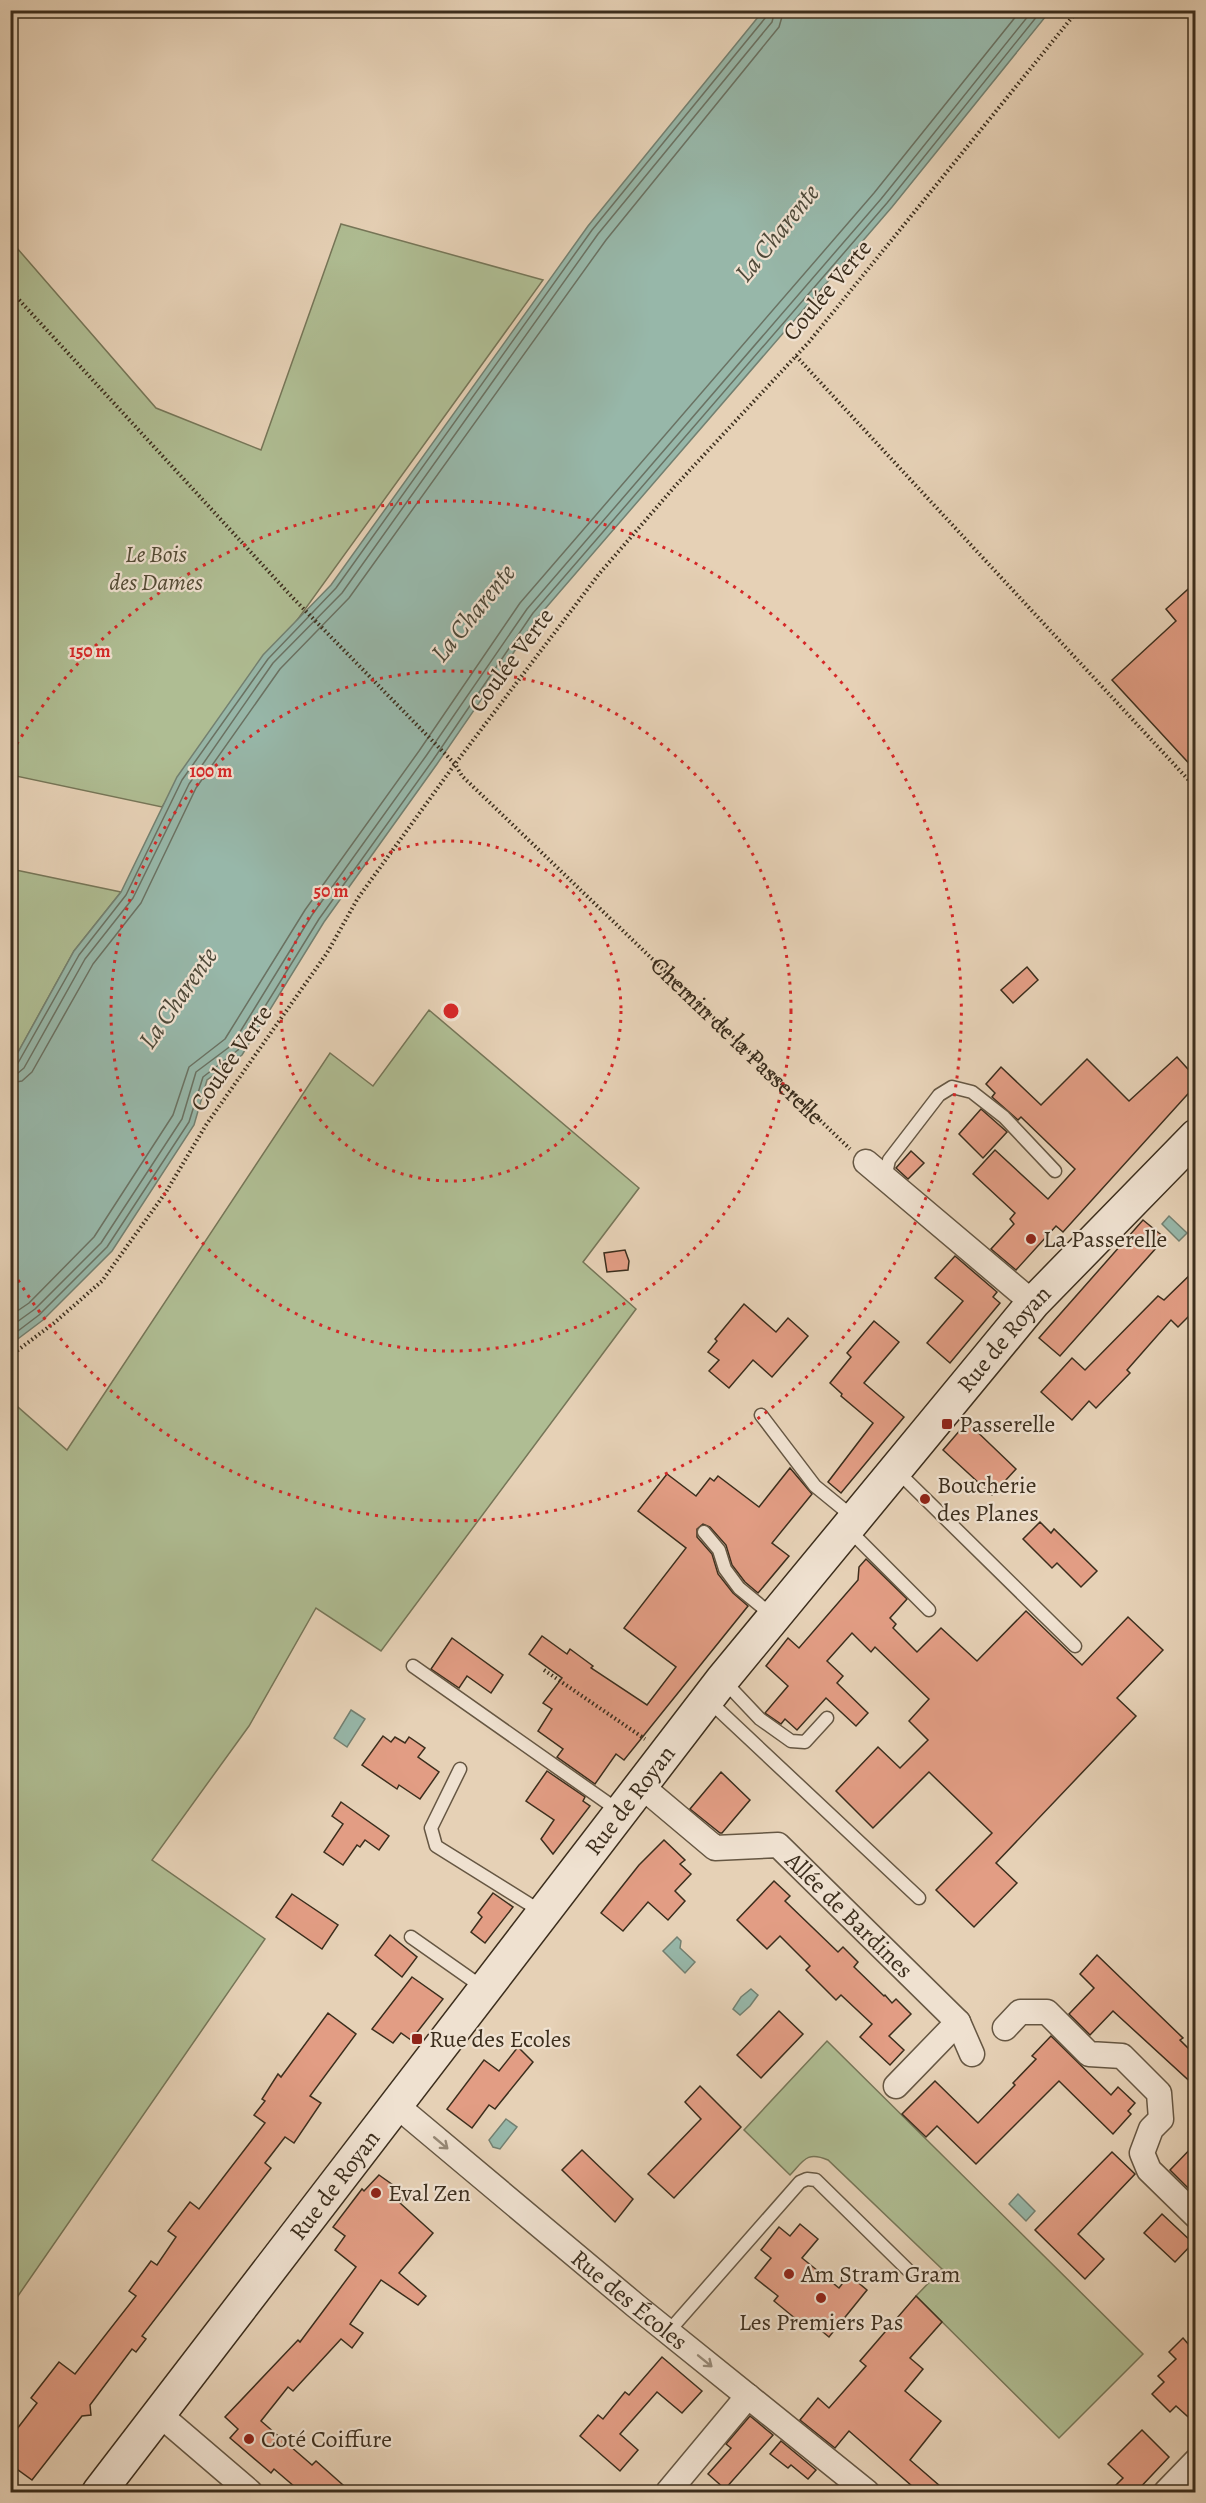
<svg xmlns="http://www.w3.org/2000/svg" width="1206" height="2503" font-family="Alegreya,serif">
	<rect width="100%" height="100%" fill="#e6d1b6"/>
	<filter id="stains"><feTurbulence type="fractalNoise" baseFrequency=".00333" numOctaves="4"/><feColorMatrix values="0 0 0 0 .2 0 0 0 0 .09 0 0 0 0 .02 0 0 0 .5 -.17"/></filter>
	<radialGradient id="worn" r=".72"><stop offset=".6" stop-color="#630" stop-opacity="0"/><stop offset="1" stop-color="#630" stop-opacity=".3"/></radialGradient>
	<g fill="#afbd93" stroke="#767658" stroke-width="1.5">
		<polygon points="341,224 543,280 162,807 11,775 10,240 156,408 261,450"/>
		<polygon points="11,869 121,892 74,951 11,1065"/>
		<polygon points="429,1010 639,1188 583,1262 636,1309 381,1651 316,1608 249,1726 152,1860 265,1939 11,2306 11,1401 67,1450 330,1053 373,1086"/>
		<path d="M827 2041 1143 2354 1059 2438 916 2296 942 2269 828 2160C807 2151 804 2160 790 2175L744 2130Z"/>
	</g>
	<g fill="#97b7a9" stroke="#738071" stroke-width="1.5">
		<polygon points="763,11 1050,11 892,207 538,617 437,764 324,922 242,1055 207,1080 194,1125 112,1251 43,1320 11,1344 11,1065 74,951 121,892 177,777 263,655 331,585 588,226"/>
		<polygon points="1169,1216 1187,1233 1179,1241 1162,1224"/>
		<polygon points="351,1710 365,1719 347,1747 334,1738"/>
		<polygon points="677,1937 681,1941 680,1948 695,1962 685,1973 663,1951"/>
		<polygon points="751,1989 758,1995 750,2006 740,2015 733,2009 741,1997"/>
		<polygon points="506,2119 517,2127 500,2149 493,2147 489,2140"/>
		<polygon points="1018,2194 1035,2211 1026,2221 1009,2204"/>
	</g>
	<g fill="none" stroke-linecap="round" stroke-linejoin="round">
		<g stroke="#6a7263" stroke-width="1.5">
			<polyline points="10,1066 18,1063 79,955 126,895 182,780 268,659 336,588 592,230 766,17 767,10"/>
			<polyline points="10,1074 18,1073 24,1068 85,959 133,898 189,784 273,663 342,593 598,234 772,22 775,10"/>
			<polyline points="10,1083 22,1081 32,1072 93,964 141,903 196,788 280,669 349,598 606,240 779,27 784,10"/>
			<polyline points="10,1316 29,1303 94,1237 173,1115 189,1067 225,1039 305,910 419,751 520,603 874,193 1021,10"/>
			<polyline points="10,1327 35,1309 101,1243 182,1119 196,1072 232,1045 312,915 426,756 527,609 881,199 1033,10"/>
			<polyline points="10,1337 39,1315 107,1247 189,1122 203,1077 238,1050 319,919 433,760 533,613 887,203 1042,10"/>
		</g>
	</g>
	<g fill="#e29d84" stroke="#3c2e1d" stroke-width="1.5">
		<polygon points="1196,582 1196,771 1112,680 1176,621 1166,609"/>
		<polygon points="1027,967 1038,980 1013,1003 1001,990"/>
		<polygon points="1177,1057 1196,1078 1196,1085 1063,1232 1056,1226 1016,1270 991,1249 1014,1224 1010,1219 1015,1213 973,1174 995,1150 1048,1199 1075,1169 1021,1117 1018,1120 992,1097 995,1093 986,1084 1001,1067 1041,1105 1087,1059 1129,1101"/>
		<polygon points="981,1109 1007,1132 983,1158 959,1134"/>
		<polygon points="911,1151 924,1163 908,1179 896,1168"/>
		<polygon points="1143,1220 1165,1238 1060,1356 1039,1338"/>
		<polygon points="625,1250 629,1261 628,1270 607,1272 604,1253"/>
		<polygon points="955,1256 997,1292 993,1297 1000,1303 950,1363 927,1343 963,1301 935,1278"/>
		<polygon points="1196,1269 1196,1309 1178,1327 1171,1320 1127,1370 1130,1373 1096,1408 1089,1401 1072,1420 1041,1392 1072,1358 1085,1370 1158,1296 1164,1300"/>
		<polygon points="744,1304 776,1332 788,1318 808,1336 772,1377 753,1360 729,1388 709,1371 719,1360 708,1352 717,1341 715,1339"/>
		<polygon points="874,1321 899,1342 864,1383 904,1417 841,1493 828,1482 873,1423 841,1396 842,1394 830,1383 851,1357 847,1353"/>
		<polygon points="967,1422 1016,1469 992,1495 943,1450"/>
		<polygon points="790,1468 812,1494 772,1543 789,1556 758,1593 745,1582 732,1565 726,1545 710,1527 703,1524 697,1529 697,1537 712,1554 718,1574 733,1593 748,1606 624,1760 616,1754 595,1784 557,1757 563,1749 538,1731 552,1709 543,1703 562,1678 529,1654 542,1636 567,1654 570,1649 593,1666 591,1668 647,1705 676,1667 624,1628 686,1548 638,1511 667,1474 696,1496 710,1478 714,1481 718,1476 759,1507"/>
		<polygon points="1040,1522 1051,1533 1054,1529 1097,1571 1081,1587 1057,1563 1052,1568 1023,1539"/>
		<polygon points="866,1559 907,1599 890,1618 896,1624 893,1628 917,1652 941,1628 977,1661 1026,1611 1082,1665 1128,1617 1163,1650 1117,1698 1136,1716 996,1863 1017,1883 974,1927 936,1890 992,1833 929,1772 873,1828 836,1791 878,1747 900,1768 928,1740 909,1721 929,1699 875,1647 871,1652 852,1633 827,1661 843,1676 837,1683 868,1713 856,1726 826,1698 797,1730 785,1719 781,1724 765,1713 788,1686 766,1666 788,1638 799,1648 858,1580 859,1567"/>
		<polygon points="452,1638 503,1675 491,1693 467,1676 459,1688 431,1669"/>
		<polygon points="383,1736 391,1742 395,1737 405,1743 409,1737 425,1748 418,1757 439,1772 420,1799 399,1785 397,1789 362,1765"/>
		<polygon points="547,1771 585,1797 583,1801 590,1806 553,1854 541,1839 554,1820 526,1801"/>
		<polygon points="721,1772 750,1800 722,1833 720,1833 690,1809"/>
		<polygon points="341,1802 389,1836 379,1850 365,1840 360,1847 357,1845 343,1865 324,1852 343,1824 332,1816"/>
		<polygon points="664,1840 685,1860 680,1864 691,1874 675,1891 685,1901 668,1920 648,1902 623,1931 601,1913 639,1865"/>
		<polygon points="774,1881 790,1896 785,1901 838,1952 843,1947 858,1962 854,1967 884,1996 885,1995 892,2003 896,1999 911,2014 889,2036 904,2050 890,2065 860,2037 872,2024 841,1995 836,2000 806,1970 810,1966 780,1936 767,1949 737,1920"/>
		<polygon points="493,1893 513,1907 485,1943 471,1932 482,1917 478,1913"/>
		<polygon points="292,1894 338,1925 322,1949 276,1917"/>
		<polygon points="390,1935 417,1957 402,1977 375,1955"/>
		<polygon points="1097,1955 1183,2038 1180,2040 1196,2056 1196,2087 1113,2011 1090,2035 1069,2014 1094,1988 1080,1974"/>
		<polygon points="412,1977 443,1999 411,2040 401,2033 393,2043 372,2029"/>
		<polygon points="779,2011 803,2034 761,2078 737,2055"/>
		<polygon points="328,2013 356,2034 310,2096 321,2103 294,2143 285,2137 265,2163 271,2168 142,2336 146,2339 136,2352 132,2349 90,2405 91,2415 82,2416 32,2480 10,2464 10,2438 37,2403 31,2398 59,2362 75,2374 136,2296 129,2291 151,2261 157,2265 176,2237 168,2231 190,2202 199,2209 265,2123 254,2115 265,2101 262,2099 278,2074 281,2077"/>
		<polygon points="1051,2036 1111,2095 1118,2087 1135,2103 1128,2111 1131,2114 1113,2134 1059,2081 976,2164 937,2126 926,2137 902,2114 935,2081 978,2123 1015,2085 1013,2083 1036,2059 1032,2056"/>
		<polygon points="518,2047 533,2062 495,2109 489,2105 472,2128 447,2109 484,2060 499,2071"/>
		<polygon points="700,2086 741,2127 674,2198 648,2174 701,2119 685,2102"/>
		<polygon points="1196,2143 1196,2196 1170,2170"/>
		<polygon points="582,2150 633,2199 615,2222 562,2170"/>
		<polygon points="1112,2152 1135,2174 1078,2234 1104,2259 1085,2279 1035,2230"/>
		<polygon points="379,2175 407,2195 400,2203 433,2233 399,2273 426,2296 418,2305 381,2280 350,2324 363,2333 352,2348 341,2339 293,2391 288,2387 261,2421 312,2465 316,2461 352,2493 302,2493 274,2469 271,2473 230,2438 238,2429 225,2417 298,2340 300,2342 356,2267 335,2250 345,2236 333,2227 362,2189 364,2191"/>
		<polygon points="1162,2214 1193,2243 1175,2262 1144,2233"/>
		<polygon points="800,2224 818,2239 802,2258 839,2288 849,2275 867,2290 829,2337 812,2323 808,2329 774,2301 778,2296 755,2278 771,2258 761,2250 779,2227 790,2236"/>
		<polygon points="916,2296 942,2322 910,2358 923,2369 905,2391 941,2421 910,2460 948,2493 920,2493 849,2431 835,2448 800,2420 818,2398 829,2408 866,2366 860,2361"/>
		<polygon points="1183,2338 1189,2345 1196,2339 1196,2424 1176,2406 1170,2412 1152,2394 1164,2382 1158,2376 1176,2359 1169,2352"/>
		<polygon points="662,2357 702,2391 682,2413 657,2392 620,2434 638,2450 620,2471 580,2436 598,2415 603,2419 625,2392 629,2395"/>
		<polygon points="750,2416 773,2435 725,2489 708,2474 731,2448 726,2444"/>
		<polygon points="1142,2430 1169,2457 1135,2493 1108,2493 1123,2478 1108,2464"/>
		<polygon points="781,2441 816,2470 808,2479 791,2465 788,2468 770,2454"/>
	</g>
	<g fill="none" stroke-linecap="round" stroke-linejoin="round">
		<defs>
			<g id="service">
				<polyline points="885,1178 889,1160 939,1095 952,1087 972,1092 1004,1117 1055,1171"/>
				<polyline points="761,1415 815,1486 853,1517"/>
				<polyline points="896,1470 1075,1646"/>
				<polyline points="847,1528 929,1610"/>
				<polyline points="704,1532 719,1550 725,1569 739,1588 773,1616"/>
				<polyline points="413,1666 619,1811"/>
				<polyline points="724,1681 760,1719 791,1741 805,1742 827,1718"/>
				<polyline points="708,1700 919,1898"/>
				<polyline points="460,1769 431,1828 436,1846 542,1912"/>
				<polyline points="411,1937 485,1989"/>
				<polyline points="669,2331 800,2182 807,2179 816,2180 909,2271"/>
			</g>
			<g id="minor">
				<polyline points="866,1162 1033,1303"/>
				<path id="s2" d="M640 1785 715 1848 778 1845 958 2022 972 2054"/>
				<polyline points="1005,2028 1020,2012 1047,2012 1089,2054 1122,2056 1159,2093 1161,2119 1151,2129 1142,2153 1149,2170 1196,2216"/>
				<polyline points="896,2086 958,2022"/>
				<path id="s3" d="M396 2105 636 2306 867 2492"/>
				<polyline points="159,2414 250,2492"/>
				<polyline points="668,2492 748,2396"/>
				<polyline points="1166,2492 1196,2461"/>
			</g>
			<g id="secondary">
				<path id="s4" d="M99 2492 722 1680 1033 1303 1196 1136"/>
			</g>
		</defs>
		<use href="#service" stroke="#665743" stroke-width="15"/>
		<use href="#minor" stroke="#665743" stroke-width="27"/>
		<use href="#secondary" stroke="#3c2e1d" stroke-width="36"/>
		<g stroke="#3c2e1d" stroke-width="4" stroke-dasharray="1.5 3" stroke-linecap="butt">
			<path id="s1" d="M10 290 292 597 455 764 462 776 850 1149"/>
			<polyline points="796,356 1196,788"/>
			<polyline points="10,1356 54,1323 102,1281 166,1192 206,1125 327,953 358,898 455,764 599,574 676,485 809,342 1078,10"/>
			<polyline points="544,1670 645,1739"/>
		</g>
		<use href="#service" stroke="#efe1d0" stroke-width="12"/>
		<use href="#minor" stroke="#efe1d0" stroke-width="24"/>
		<use href="#secondary" stroke="#efe1d0" stroke-width="33"/>
	</g>
	<defs><path id="oneway-shaft" d="M-6 0H5M1.5-3L5.5 0L1.5 3" fill="none" stroke-width="1.6" stroke-linecap="round" stroke-linejoin="round" transform="scale(1.5)"/></defs>
	<g stroke="#968876">
		<use href="#oneway-shaft" transform="translate(441 2143) rotate(40)"/>
		<use href="#oneway-shaft" transform="translate(705 2361) rotate(39)"/>
	</g>
	<g fill="none" stroke="#d62828" stroke-width="3" stroke-dasharray="3 6">
		<circle cx="451" cy="1011" r="170"/>
		<circle cx="451" cy="1011" r="340"/>
		<path d="M12 752A510 510 0 1 1 12 1270"/>
	</g>
	<g fill="#8f2418" stroke="#efe1d0" stroke-width="2">
		<circle cx="1031" cy="1239" r="6"/>
		<rect x="941" y="1418" width="12" height="12" rx="3"/>
		<circle cx="925" cy="1499" r="6"/>
		<rect x="411" y="2033" width="12" height="12" rx="3"/>
		<circle cx="376" cy="2193" r="6"/>
		<circle cx="789" cy="2274" r="6"/>
		<circle cx="821" cy="2298" r="6"/>
		<circle cx="249" cy="2439" r="6"/>
	</g>
	<g text-anchor="middle" dominant-baseline="central" stroke-width="4.5" stroke-linejoin="round" paint-order="stroke">
		<g font-size="24" fill="#3c2e1d" stroke="#efe1d0">
			<text transform="translate(827 290) rotate(-50)">Coulée Verte</text>
			<text transform="translate(511 660) rotate(-53)">Coulée Verte</text>
			<text stroke="none"><textPath href="#s1" startOffset="1046">Chemin de la Passerelle</textPath></text>
			<text transform="translate(231 1058) rotate(-55)">Coulée Verte</text>
			<text stroke="none"><textPath href="#s4" startOffset="1466">Rue de Royan</textPath></text>
			<text stroke="none"><textPath href="#s4" startOffset="872">Rue de Royan</textPath></text>
			<text stroke="none"><textPath href="#s2" startOffset="261">Allée de Bardines</textPath></text>
			<text stroke="none"><textPath href="#s4" startOffset="387">Rue de Royan</textPath></text>
			<text stroke="none"><textPath href="#s3" startOffset="304">Rue des Écoles</textPath></text>
		</g>
		<g font-size="24" font-style="italic" fill="#534b35" stroke="#efe1d0">
			<text x="156" y="554">Le Bois<tspan x="156" dy="28">des Dames</tspan></text>
		</g>
		<g font-size="24" fill="#3c2e1d" stroke="#efe1d0" text-anchor="start">
			<text x="1043" y="1239">La Passerelle</text>
			<text x="959" y="1424">Passerelle</text>
			<text x="937" y="1485">Boucherie<tspan x="937" dy="28">des Planes</tspan></text>
			<text x="429" y="2039">Rue des Ecoles</text>
			<text x="388" y="2193">Eval Zen</text>
			<text x="801" y="2274">Am Stram Gram</text>
			<text x="821" y="2322" text-anchor="middle">Les Premiers Pas</text>
			<text x="261" y="2439">Coté Coiffure</text>
		</g>
		<g font-size="26" font-style="italic" fill="#4e4939" stroke="#efe1d0">
			<text transform="translate(777 233) rotate(-51)">La Charente</text>
			<text transform="translate(473 613) rotate(-51)">La Charente</text>
			<text transform="translate(178 998) rotate(-55)">La Charente</text>
		</g>
	</g>
	<circle cx="451" cy="1011" r="9" fill="#d62828" stroke="#efe1d0" stroke-width="3"/>
	<g font-size="18" text-anchor="middle" font-weight="bold" fill="#d62828" stroke="#efe1d0" stroke-width="4.5" stroke-linejoin="round" paint-order="stroke">
		<text x="90" y="657">150 m</text>
		<text x="211" y="777">100 m</text>
		<text x="331" y="897">50 m</text>
	</g>
	<rect width="1206" height="2503" fill="none" stroke="#e6d1b6" stroke-width="36"/>
	<rect x="12" y="12" width="1182" height="2479" fill="none" stroke="#3c2e1d" stroke-width="3"/>
	<rect x="18" y="18" width="1170" height="2467" fill="none" stroke="#3c2e1d" stroke-width="1.5"/>
	<rect width="100%" height="100%" filter="url(#stains)"/>
	<rect width="100%" height="100%" fill="url(#worn)"/>
</svg>
